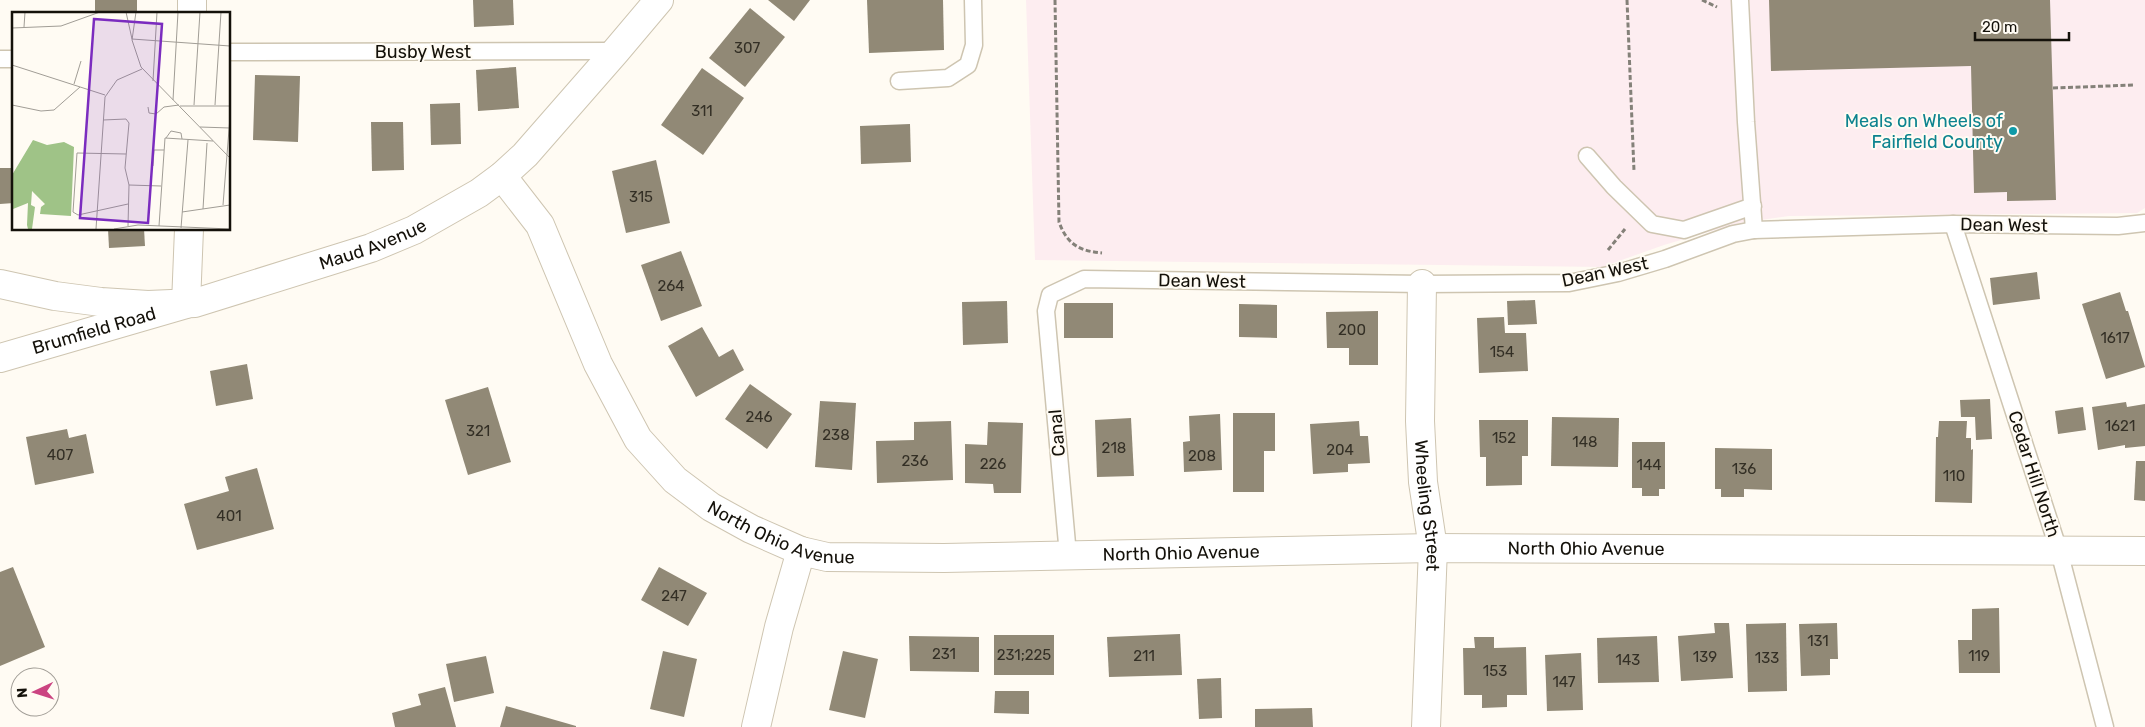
<svg xmlns="http://www.w3.org/2000/svg" width="2145" height="727" font-family="Rubik,sans-serif">
	<rect width="100%" height="100%" fill="#fffbf3"/>
	<polygon fill="#fdedf0" points="1026,0 2145,0 2145,208 2137,213 1789,216 1739,223 1664,245 1602,267 1035,260"/>
	<g fill="#918976">
		<rect x="95" y="0" width="42" height="14"/>
		<polygon points="473,0 513,0 514,25 474,27"/>
		<polygon points="768,0 810,0 794,21"/>
		<polygon points="867,0 943,0 944,50 869,53"/>
		<polygon points="1769,0 2050,0 2056,200 2007,201 2007,192 1974,193 1971,66 1771,71"/>
		<polygon points="750,8 785,37 745,87 709,58"/>
		<polygon points="516,67 519,108 478,111 476,70"/>
		<polygon points="702,68 744,98 703,155 661,125"/>
		<polygon points="255,75 300,76 298,142 253,140"/>
		<polygon points="460,103 461,144 431,145 430,104"/>
		<polygon points="371,122 403,122 404,170 372,171"/>
		<polygon points="910,124 911,162 861,164 860,126"/>
		<polygon points="656,160 670,223 626,233 612,171"/>
		<polygon points="0,168 14,168 14,203 0,204"/>
		<polygon points="108,229 144,229 145,246 109,248"/>
		<polygon points="681,251 702,306 661,321 641,265"/>
		<polygon points="2037,272 2040,299 1993,305 1990,278"/>
		<polygon points="2120,292 2126,311 2128,311 2145,367 2106,379 2082,304"/>
		<polygon points="1535,300 1537,324 1508,325 1507,301"/>
		<polygon points="1007,301 1008,343 963,345 962,302"/>
		<rect x="1064" y="303" width="49" height="35"/>
		<polygon points="1239,304 1277,305 1277,338 1239,337"/>
		<polygon points="1378,311 1378,365 1349,365 1349,348 1327,348 1326,312"/>
		<polygon points="1504,317 1505,333 1526,333 1528,371 1479,373 1477,318"/>
		<polygon points="702,327 719,357 733,349 744,370 696,397 668,346"/>
		<polygon points="247,364 253,399 216,406 210,371"/>
		<polygon points="750,384 792,414 767,449 725,419"/>
		<polygon points="488,387 511,462 468,475 445,400"/>
		<polygon points="1990,399 1992,439 1976,440 1975,417 1961,417 1960,400"/>
		<polygon points="820,401 856,403 852,470 815,467"/>
		<polygon points="2126,402 2127,407 2145,404 2145,446 2125,448 2125,445 2098,450 2092,407"/>
		<polygon points="2083,407 2086,430 2058,434 2055,411"/>
		<polygon points="1233,413 1275,413 1275,451 1264,451 1264,492 1233,492"/>
		<polygon points="1220,414 1222,470 1184,472 1183,442 1190,441 1189,416"/>
		<polygon points="1552,417 1619,418 1618,467 1551,466"/>
		<polygon points="1131,418 1134,476 1097,477 1095,420"/>
		<polygon points="1479,420 1528,420 1528,456 1522,456 1522,485 1486,486 1486,457 1480,457"/>
		<polygon points="951,421 953,480 877,483 876,441 914,440 914,422"/>
		<polygon points="1359,421 1360,436 1368,436 1370,463 1348,464 1348,472 1313,474 1310,424"/>
		<polygon points="1939,421 1967,421 1966,438 1971,438 1971,450 1973,449 1972,503 1935,502 1936,437 1938,437"/>
		<polygon points="988,422 1023,423 1021,493 994,493 993,484 965,483 965,444 987,445"/>
		<polygon points="67,429 69,438 86,434 94,473 35,485 26,437"/>
		<polygon points="1632,442 1665,442 1665,489 1659,489 1659,496 1642,496 1642,488 1632,488"/>
		<polygon points="1715,448 1772,449 1772,490 1744,489 1744,497 1721,497 1721,489 1715,489"/>
		<polygon points="2136,461 2145,461 2145,501 2134,500"/>
		<polygon points="257,468 274,529 197,550 184,504 229,491 225,477"/>
		<polygon points="13,567 45,647 0,666 0,572"/>
		<polygon points="659,567 707,593 688,626 641,600"/>
		<polygon points="1999,608 2000,673 1959,673 1958,640 1972,640 1972,609"/>
		<polygon points="1714,623 1729,623 1733,678 1681,681 1678,636 1715,633"/>
		<polygon points="1786,623 1787,691 1748,692 1746,624"/>
		<polygon points="1837,623 1838,659 1830,659 1830,675 1801,676 1799,624"/>
		<polygon points="1180,634 1182,675 1109,677 1107,637"/>
		<rect x="994" y="635" width="60" height="40"/>
		<polygon points="909,636 979,637 979,672 910,671"/>
		<polygon points="1657,636 1659,682 1598,683 1597,638"/>
		<polygon points="1474,637 1494,637 1494,648 1526,647 1527,695 1507,695 1507,707 1482,708 1482,695 1464,695 1463,648 1475,648"/>
		<polygon points="663,651 697,659 684,717 650,709"/>
		<polygon points="843,651 878,659 865,718 829,710"/>
		<polygon points="1581,653 1583,710 1547,711 1545,655"/>
		<polygon points="486,656 494,693 454,702 446,664"/>
		<polygon points="1221,678 1222,718 1199,719 1197,679"/>
		<polygon points="445,687 456,727 395,727 392,713 421,705 418,694"/>
		<polygon points="995,691 1029,691 1029,714 994,713"/>
		<polygon points="506,706 576,726 576,727 500,727"/>
		<polygon points="1312,708 1313,727 1255,727 1255,709"/>
	</g>
	<g fill="none" stroke-linecap="round" stroke-linejoin="round">
		<defs>
			<g id="lane">
				<polyline points="1740,0 1746,122 1754,230"/>
				<polyline points="229,52 616,51"/>
				<polyline points="0,59 14,59"/>
				<polyline points="899,81 948,78 968,65 974,45 973,0"/>
				<polyline points="1587,156 1614,187 1652,224 1684,230 1753,206"/>
				<polyline points="1953,224 2059,551 2105,727"/>
				<polyline points="1068,555 1046,311 1050,295 1084,279 1422,284 1569,283 1618,273 1665,259 1733,234 1754,230 1953,224 2118,226 2145,223"/>
			</g>
			<g id="street">
				<polyline points="192,0 192,14"/>
				<path id="s1" d="M502 176 540 225 598 364 638 439 675 480 711 507 751 529 801 551 827 557 944 558 1433 548 2145 551"/>
				<path id="s2" d="M0 284 55 296 101 302 148 305 195 303 371 248 414 230 479 193 502 176 525 155 616 51 659 0"/>
				<path id="s3" d="M1422 284 1420 421 1423 482 1433 548 1426 727"/>
				<path id="s4" d="M0 358 186 304 189 229"/>
				<polyline points="756,727 779,627 801,551"/>
			</g>
		</defs>
		<use href="#lane" stroke="#cec5b1" stroke-width="19"/>
		<use href="#street" stroke="#cec5b1" stroke-width="30"/>
		<g stroke="#848179" stroke-width="3" stroke-dasharray="5 2.5" stroke-linecap="butt">
			<path d="M1055 0 1059 222C1067 244 1079 251 1102 253"/>
			<polyline points="1627,0 1634,171"/>
			<polyline points="1702,0 1717,7"/>
			<polyline points="2053,88 2135,85"/>
			<polyline points="1608,250 1625,229"/>
		</g>
		<use href="#lane" stroke="#fff" stroke-width="16"/>
		<use href="#street" stroke="#fff" stroke-width="28"/>
	</g>
	<circle fill="#0f9aa8" stroke="#fffbf3" stroke-width="2" cx="2013" cy="131" r="5"/>
	<g text-anchor="middle" dominant-baseline="central" stroke-width="4" stroke-linejoin="round" paint-order="stroke">
		<g font-size="15" fill="#332f25">
			<text x="747" y="48">307</text>
			<text x="702" y="111">311</text>
			<text x="641" y="197">315</text>
			<text x="671" y="286">264</text>
			<text x="1352" y="330">200</text>
			<text x="2115" y="338">1617</text>
			<text x="1502" y="352">154</text>
			<text x="759" y="417">246</text>
			<text x="2120" y="426">1621</text>
			<text x="478" y="431">321</text>
			<text x="836" y="435">238</text>
			<text x="1504" y="438">152</text>
			<text x="1585" y="442">148</text>
			<text x="1114" y="448">218</text>
			<text x="1340" y="450">204</text>
			<text x="60" y="455">407</text>
			<text x="1202" y="456">208</text>
			<text x="915" y="461">236</text>
			<text x="993" y="464">226</text>
			<text x="1649" y="465">144</text>
			<text x="1744" y="469">136</text>
			<text x="1954" y="476">110</text>
			<text x="229" y="516">401</text>
			<text x="674" y="596">247</text>
			<text x="1818" y="641">131</text>
			<text x="944" y="654">231</text>
			<text x="1024" y="655">231;225</text>
			<text x="1144" y="656">211</text>
			<text x="1979" y="656">119</text>
			<text x="1705" y="657">139</text>
			<text x="1767" y="658">133</text>
			<text x="1628" y="660">143</text>
			<text x="1495" y="671">153</text>
			<text x="1564" y="682">147</text>
		</g>
		<g font-size="18" fill="#14110a" stroke="#fffbf3">
			<text x="423" y="52">Busby West</text>
			<text transform="translate(2004 225) rotate(1)">Dean West</text>
			<text stroke="none"><textPath href="#s2" startOffset="384">Maud Avenue</textPath></text>
			<text transform="translate(1605 272) rotate(-12)">Dean West</text>
			<text transform="translate(1202 281) rotate(1)">Dean West</text>
			<text stroke="none"><textPath href="#s4" startOffset="98">Brumfield Road</textPath></text>
			<text transform="translate(1057 433) rotate(-95)">Canal</text>
			<text transform="translate(2034 474) rotate(72)">Cedar Hill North</text>
			<text stroke="none"><textPath href="#s3" startOffset="222">Wheeling Street</textPath></text>
			<text stroke="none"><textPath href="#s1" startOffset="474">North Ohio Avenue</textPath></text>
			<text stroke="none"><textPath href="#s1" startOffset="1284">North Ohio Avenue</textPath></text>
			<text stroke="none"><textPath href="#s1" startOffset="879">North Ohio Avenue</textPath></text>
		</g>
		<g font-size="18" fill="#0d838f" stroke="#fffbf3" text-anchor="end">
			<text x="2003" y="121">Meals on Wheels of<tspan x="2003" dy="21">Fairfield County</tspan></text>
		</g>
	</g>
	<g transform="translate(12 12)">
		<rect width="218" height="218" fill="#fffbf3"/>
		<path d="M21 128 35 133 52 130 62 135 59 204 28 202 29 195 33 192 20 179 19 193 23 195 20 217H16L15 213 16 191 1 197 0 215V163Z" fill="#9fc387"/>
		<path fill="none" stroke="#a19d96" stroke-width="1" d="M114 0 120 27 218 34M124 0 120 28 129 55 218 146M12 15 13 0M0 16 49 14 88 0M0 53 93 83M141 69 145 0M62 72 69 49M161 88 166 0M0 93 29 99 42 98 68 75M182 93 188 0M203 93 209 0M168 94H218M136 95 137 101 144 102 152 95 167 93M91 108 114 107 117 111 113 156 117 173 116 214M188 115 218 116M154 126 159 119 169 121 170 127M114 142 65 141 61 200 66 203 116 192M141 154 142 138H152M117 173 149 174M211 193 218 105M191 197 195 131M170 200 218 193M147 214 153 126 201 129M169 216 176 128M84 217 93 85 105 68 130 57M102 217 126 213 218 217"/>
		<path fill="#7b2cbf" fill-opacity="0.15" stroke="#7b2cbf" stroke-width="2.5" d="M82 7 150 12 136 211 68 206Z"/>
		<rect width="218" height="218" fill="none" stroke="#14110a" stroke-width="2.5"/>
	</g>
	<g transform="translate(35 692) rotate(266)"><circle r="24" fill="#fffbf3" stroke="#a19d96"/>
	<path d="M0-4L9 19L0 12L-9 19Z" fill="#cb4481"/>
	<text y="-8" font-size="14" font-weight="bold" text-anchor="middle" fill="#14110a">N</text>
	</g>
	<path d="M1975 32v8h94v-8" fill="none" stroke="#14110a" stroke-width="2.5"/>
	<text x="1982" y="32" font-size="15" fill="#14110a" stroke="#fffbf3" stroke-width="4" paint-order="stroke">20 m</text>
</svg>
